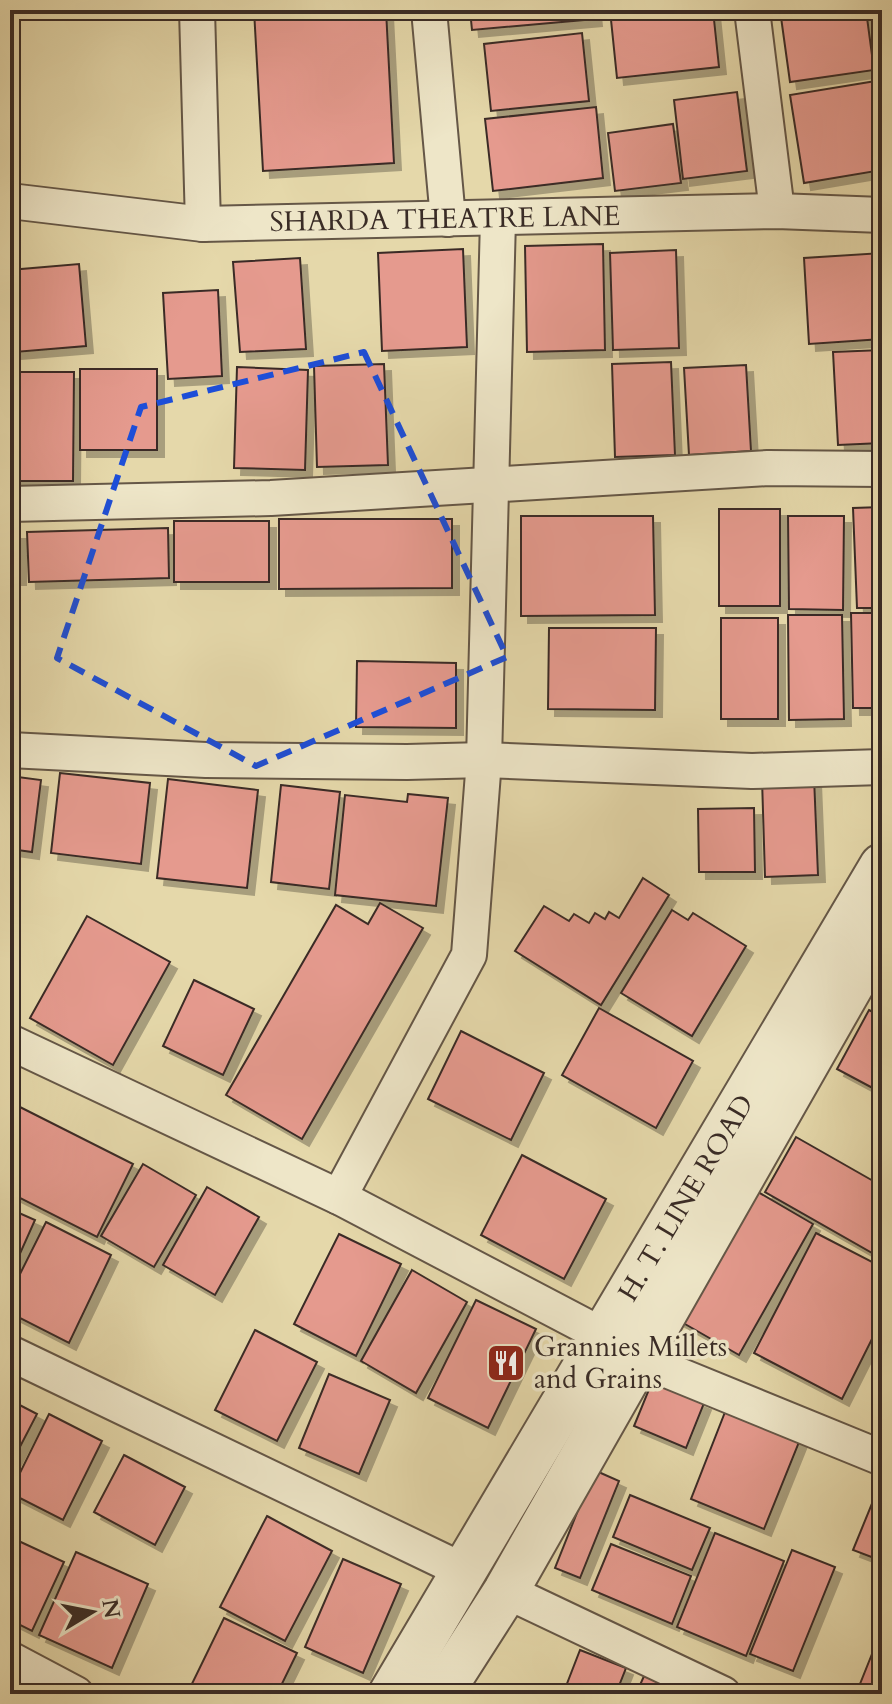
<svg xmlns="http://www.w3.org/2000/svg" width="892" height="1704" font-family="Cardo,serif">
	<defs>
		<filter id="shadow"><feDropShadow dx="7" dy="7" stdDeviation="0" flood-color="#0004"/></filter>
	</defs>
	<rect width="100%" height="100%" fill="#e5d8aa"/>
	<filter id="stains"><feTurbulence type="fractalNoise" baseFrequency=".0025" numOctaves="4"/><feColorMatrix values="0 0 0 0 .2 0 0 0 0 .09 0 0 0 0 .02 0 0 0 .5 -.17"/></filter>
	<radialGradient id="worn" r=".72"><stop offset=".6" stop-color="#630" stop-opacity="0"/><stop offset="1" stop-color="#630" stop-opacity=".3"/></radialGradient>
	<g fill="#e59a8e" stroke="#3a2c26" stroke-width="2" filter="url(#shadow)">
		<polygon points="254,10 386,10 394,163 263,171"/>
		<polygon points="470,10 594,10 595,19 472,30"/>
		<polygon points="610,10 713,10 719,67 617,78"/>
		<polygon points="780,10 866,10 874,70 790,82"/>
		<polygon points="582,33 589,101 491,111 484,44"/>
		<polygon points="882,80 882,170 804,183 790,95"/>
		<polygon points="737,92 747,171 683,179 674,100"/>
		<polygon points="596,107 603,178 493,191 485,119"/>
		<polygon points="673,124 681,183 615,191 608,133"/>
		<polygon points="603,244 605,350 527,352 525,246"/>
		<polygon points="463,249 467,347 382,351 378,253"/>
		<polygon points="676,250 679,348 613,350 610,253"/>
		<polygon points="882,253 882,339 809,344 804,258"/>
		<polygon points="300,258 306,349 240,352 233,262"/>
		<polygon points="79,264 86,346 15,352 10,270"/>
		<polygon points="218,290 222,376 168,379 163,293"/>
		<polygon points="882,350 882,443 838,445 833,352"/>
		<polygon points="671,362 675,455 615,457 612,364"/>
		<polygon points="384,364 388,465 317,467 314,366"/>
		<polygon points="746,365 751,451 689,455 684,368"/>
		<polygon points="237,367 308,370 305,470 234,468"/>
		<rect x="80" y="369" width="77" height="81"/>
		<polygon points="10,372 74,372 73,481 10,481"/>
		<polygon points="882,507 882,608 857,608 853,508"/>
		<rect x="719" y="509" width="61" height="97"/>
		<polygon points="521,516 653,516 655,615 521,616"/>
		<polygon points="788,516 844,516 843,610 789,609"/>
		<polygon points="279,519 452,519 452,588 279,589"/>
		<rect x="174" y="521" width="95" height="61"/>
		<polygon points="168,528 169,578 29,582 27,532"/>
		<rect x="10" y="532" width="9" height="46"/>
		<polygon points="851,613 882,613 882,708 853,708"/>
		<polygon points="788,615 842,615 844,719 789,720"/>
		<rect x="721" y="618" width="57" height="101"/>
		<polygon points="549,628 656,628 655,710 548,709"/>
		<polygon points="357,661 456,663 456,728 356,727"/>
		<polygon points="60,773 150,783 141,864 51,853"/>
		<polygon points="10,776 41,780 32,852 10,849"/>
		<polygon points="814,777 818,875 765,877 762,779"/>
		<polygon points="168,779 258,790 247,888 157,878"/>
		<polygon points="281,785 340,792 329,889 271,882"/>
		<polygon points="408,794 448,798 436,906 335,895 345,795 407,802"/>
		<polygon points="754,808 755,872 699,872 698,809"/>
		<polygon points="643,878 669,895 601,1005 515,951 544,906 569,921 574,914 589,923 595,913 605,919 609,912 619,918"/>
		<polygon points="380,903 423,928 302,1139 226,1095 336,905 368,924"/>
		<polygon points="672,910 688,920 693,913 746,946 692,1036 621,993"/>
		<polygon points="87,916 170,962 113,1065 30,1018"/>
		<polygon points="194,980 254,1009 223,1075 163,1046"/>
		<polygon points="599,1008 693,1061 656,1128 562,1075"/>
		<polygon points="869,1010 882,1017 882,1093 837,1069"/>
		<polygon points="461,1031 544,1073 511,1140 428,1099"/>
		<polygon points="10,1102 133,1164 97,1237 10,1193"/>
		<polygon points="796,1137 882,1186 881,1258 765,1192"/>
		<polygon points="522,1155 606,1199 564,1279 481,1235"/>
		<polygon points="143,1164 196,1195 154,1267 101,1236"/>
		<polygon points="746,1185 813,1224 739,1355 671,1316"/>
		<polygon points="207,1187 259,1217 215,1295 163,1265"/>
		<polygon points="10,1209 35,1220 10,1276"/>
		<polygon points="46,1222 111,1255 69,1343 10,1313 10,1294"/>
		<polygon points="816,1233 882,1267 882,1319 842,1399 754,1353"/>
		<polygon points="339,1234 401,1264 356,1356 294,1324"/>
		<polygon points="412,1270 467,1302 416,1393 361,1361"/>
		<polygon points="476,1300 536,1329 488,1428 428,1398"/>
		<polygon points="255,1330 317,1362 277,1441 215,1410"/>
		<polygon points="329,1374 390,1400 359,1474 299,1448"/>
		<polygon points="652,1382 704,1403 686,1448 634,1426"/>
		<polygon points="10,1400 37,1414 10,1466"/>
		<polygon points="727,1407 801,1437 764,1529 691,1499"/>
		<polygon points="49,1414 102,1441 63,1520 10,1493"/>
		<polygon points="124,1455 185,1487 155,1545 94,1512"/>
		<polygon points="594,1470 619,1481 580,1578 555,1568"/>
		<polygon points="880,1484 882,1485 882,1561 853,1550"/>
		<polygon points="630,1495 710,1528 692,1570 613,1537"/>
		<polygon points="267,1516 332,1551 285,1641 220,1607"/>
		<polygon points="715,1533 784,1561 746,1656 677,1627"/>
		<polygon points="10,1537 64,1562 32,1631 10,1620"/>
		<polygon points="611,1544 691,1576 672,1624 592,1590"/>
		<polygon points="792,1550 835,1567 793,1671 750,1654"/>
		<polygon points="76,1552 148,1584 112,1668 39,1635"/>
		<polygon points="343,1559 401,1584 363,1673 305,1647"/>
		<polygon points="224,1618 297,1653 277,1694 187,1694"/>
		<polygon points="882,1629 882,1694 856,1694"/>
		<polygon points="580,1650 626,1668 617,1691 623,1694 563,1694"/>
		<polygon points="644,1676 683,1691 682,1694 636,1694"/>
	</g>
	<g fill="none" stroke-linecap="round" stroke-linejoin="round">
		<defs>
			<g id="minor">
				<polyline points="197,10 203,224"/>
				<polyline points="429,10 448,219"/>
				<polyline points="752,10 777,211"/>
				<polyline points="10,201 203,224 777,211 882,215"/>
				<polyline points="10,504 271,498 768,468 882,469"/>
				<polyline points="10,750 206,760 407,762 484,760 752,771 882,767"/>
				<polyline points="10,1042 339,1197 604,1336 637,1358 882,1458"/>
				<polyline points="339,1197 469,955 484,760 498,219"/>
				<polyline points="10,1353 466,1572"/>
				<polyline points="506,1591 723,1694"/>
				<polyline points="10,1659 76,1694"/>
			</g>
			<g id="tertiary">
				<polyline points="391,1694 882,866"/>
				<polyline points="440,1694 506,1591 882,931"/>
			</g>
		</defs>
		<use href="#minor" stroke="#655747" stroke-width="38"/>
		<use href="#tertiary" stroke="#655747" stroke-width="48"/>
		<use href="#minor" stroke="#eee6c8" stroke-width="34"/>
		<use href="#tertiary" stroke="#eee6c8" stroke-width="44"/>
	</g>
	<path fill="none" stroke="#1d4ed8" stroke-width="6" stroke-dasharray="16 10" stroke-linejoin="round" d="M364 352 507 657 256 766 57 658 141 407Z"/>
	<defs>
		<symbol id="restaurant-square" viewBox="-11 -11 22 22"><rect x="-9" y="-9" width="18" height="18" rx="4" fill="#8f2418" stroke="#eee6c8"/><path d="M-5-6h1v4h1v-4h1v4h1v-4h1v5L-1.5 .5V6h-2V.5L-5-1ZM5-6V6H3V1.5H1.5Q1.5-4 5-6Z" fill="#fff"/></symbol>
	</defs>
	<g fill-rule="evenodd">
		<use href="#restaurant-square" x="484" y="1341" width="44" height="44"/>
	</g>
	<g text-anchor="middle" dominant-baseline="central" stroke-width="7" stroke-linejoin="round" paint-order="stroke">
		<g font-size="28" fill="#3a2c26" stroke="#eee6c8">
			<text transform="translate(445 219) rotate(-1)">SHARDA THEATRE LANE</text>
			<text transform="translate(686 1198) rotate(-59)">H. T. LINE ROAD</text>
		</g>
		<g font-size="28" fill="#3a2c26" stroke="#eee6c8" text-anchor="start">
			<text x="534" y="1347">Grannies Millets<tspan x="534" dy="32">and Grains</tspan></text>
		</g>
	</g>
	<rect width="892" height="1704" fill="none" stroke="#e5d8aa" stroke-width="40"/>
	<rect x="12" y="12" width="868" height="1680" fill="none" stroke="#3a2c26" stroke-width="4"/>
	<rect x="20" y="20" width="852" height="1664" fill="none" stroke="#3a2c26" stroke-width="2"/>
	<g transform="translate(92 1612) rotate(80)" stroke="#eee6c8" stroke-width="6" paint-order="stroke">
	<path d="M0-6L14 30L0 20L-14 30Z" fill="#3a2c26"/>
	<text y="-12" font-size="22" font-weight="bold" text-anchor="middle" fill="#3a2c26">N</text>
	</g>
	<rect width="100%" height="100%" filter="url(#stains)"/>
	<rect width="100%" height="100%" fill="url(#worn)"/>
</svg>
